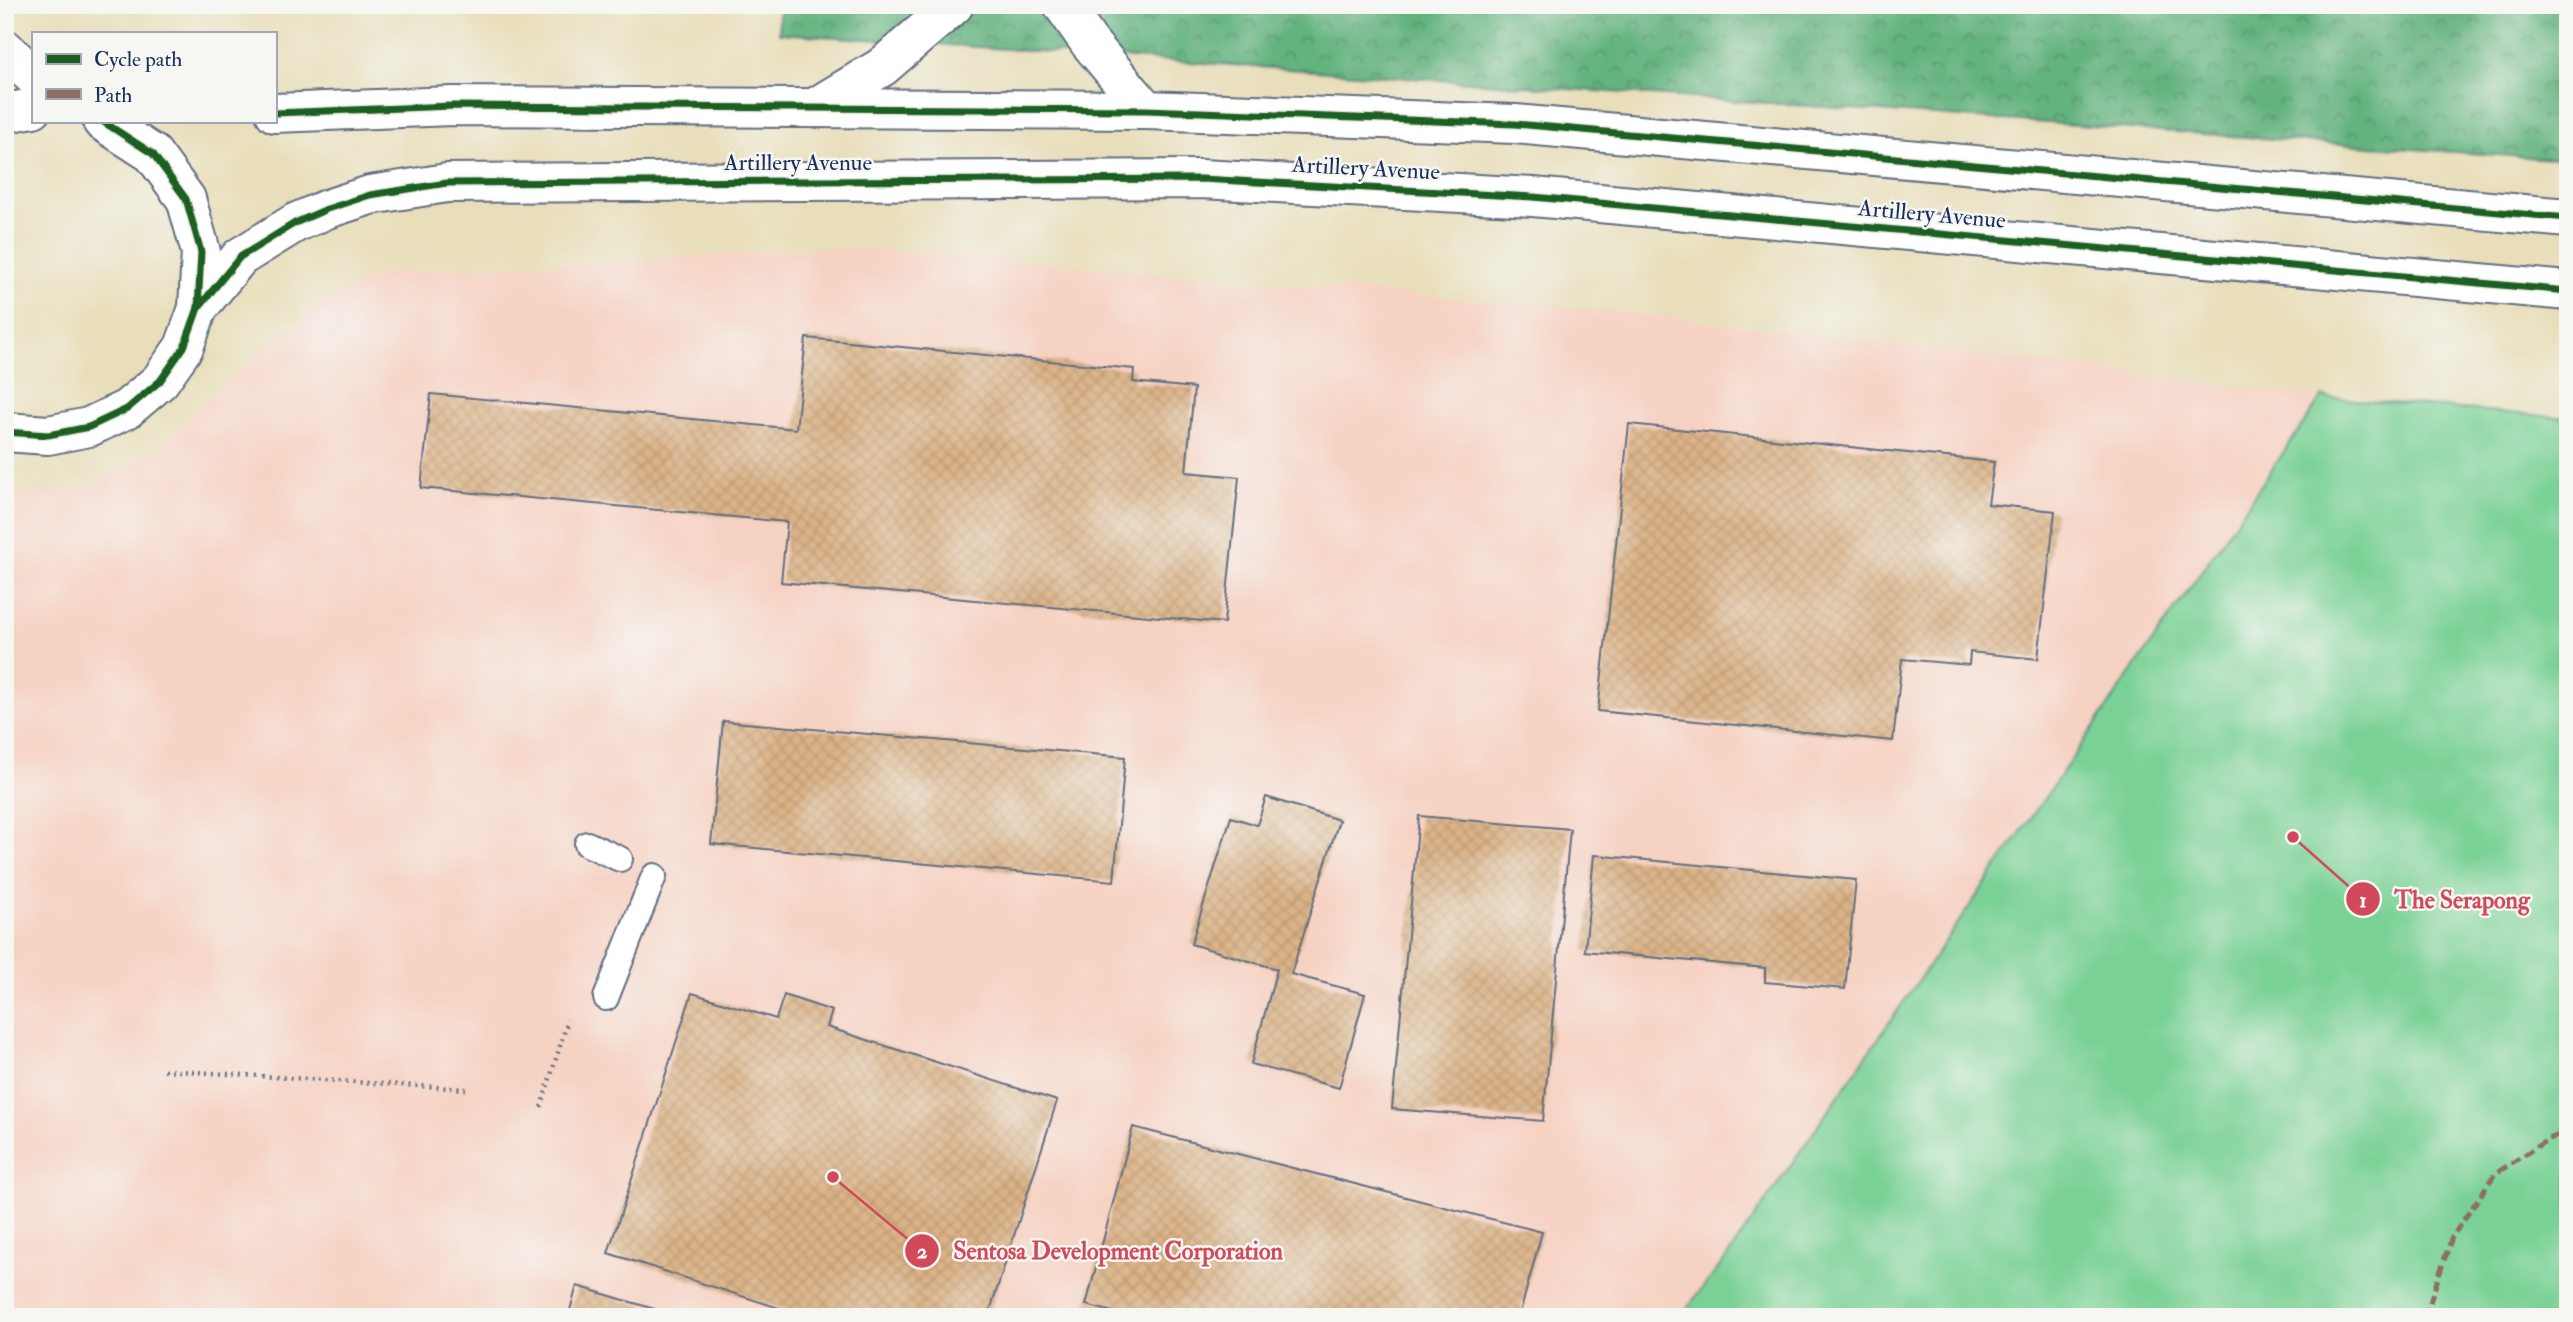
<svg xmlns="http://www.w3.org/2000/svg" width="2573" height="1322" font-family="'IM FELL Double Pica',serif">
	<defs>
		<pattern id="forest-crowns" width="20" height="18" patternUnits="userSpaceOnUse" patternTransform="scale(1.75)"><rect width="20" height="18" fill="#63b37e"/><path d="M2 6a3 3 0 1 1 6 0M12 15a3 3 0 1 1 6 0" fill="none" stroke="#51926a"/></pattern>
		<pattern id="building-cross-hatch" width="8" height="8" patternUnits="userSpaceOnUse" patternTransform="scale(1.75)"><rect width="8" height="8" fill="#dcb386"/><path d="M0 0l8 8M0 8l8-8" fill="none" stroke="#bc9a76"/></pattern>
	</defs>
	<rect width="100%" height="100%" fill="#f6f6f2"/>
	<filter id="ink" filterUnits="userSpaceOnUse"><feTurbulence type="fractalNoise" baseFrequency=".0143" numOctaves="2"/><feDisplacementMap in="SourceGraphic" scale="14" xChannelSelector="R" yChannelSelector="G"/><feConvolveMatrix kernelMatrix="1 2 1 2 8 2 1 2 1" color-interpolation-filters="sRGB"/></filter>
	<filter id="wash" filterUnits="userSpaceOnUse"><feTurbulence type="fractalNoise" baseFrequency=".00686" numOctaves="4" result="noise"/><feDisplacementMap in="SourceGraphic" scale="28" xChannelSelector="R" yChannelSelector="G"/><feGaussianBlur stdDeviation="1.57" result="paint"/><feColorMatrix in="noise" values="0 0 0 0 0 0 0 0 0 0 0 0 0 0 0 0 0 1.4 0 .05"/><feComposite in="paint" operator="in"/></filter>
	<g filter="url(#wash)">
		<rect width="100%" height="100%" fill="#e8deba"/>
		<polygon fill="#f6d2c3" points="854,247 1663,316 2322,397 1727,1257 1680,1317 5,1317 5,496 84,487 160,448 223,385 319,304 383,273"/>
		<polygon fill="#7ad195" stroke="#4a807a" stroke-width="2" points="2322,397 2568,418 2568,1317 1680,1317 1727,1257"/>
		<polygon fill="url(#forest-crowns)" stroke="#3f716e" stroke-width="2" points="779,5 2568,5 2568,160 779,33"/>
		<g id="blocks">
			<g fill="url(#building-cross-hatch)">
				<polygon points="806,338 1134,369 1133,382 1194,388 1186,472 1239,477 1224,623 781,582 787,522 421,488 431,394 796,429"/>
				<polygon points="1629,424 1994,462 1988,504 2055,511 2038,659 1970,652 1969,665 1902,659 1893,741 1598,711"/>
				<polygon points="723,721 1125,757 1114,881 711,844"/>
				<polygon points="1266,797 1339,820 1291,974 1365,994 1339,1088 1251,1064 1277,969 1191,944 1231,817 1257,825"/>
				<polygon points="1419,816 1570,829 1543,1121 1392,1109"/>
				<polygon points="1594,855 1856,880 1845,989 1765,982 1765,968 1585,951"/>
				<polygon points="692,993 776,1019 784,995 832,1011 827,1027 1057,1101 988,1317 807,1317 608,1253"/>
				<polygon points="1133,1127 1542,1232 1519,1317 1132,1317 1086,1305"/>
				<polygon points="577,1286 678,1316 678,1317 568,1317"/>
			</g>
		</g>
	</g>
	<g filter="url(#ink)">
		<use href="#blocks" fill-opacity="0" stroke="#636c7e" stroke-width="2"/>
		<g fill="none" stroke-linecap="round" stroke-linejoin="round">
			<defs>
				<g id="service">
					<polyline points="587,844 620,859"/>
					<polyline points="606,998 654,876"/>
				</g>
				<g id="minor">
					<polyline points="1063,5 1089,42 1146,110"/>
					<polyline points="5,49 33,76"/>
					<polyline points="814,108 882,67 954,5"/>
				</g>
				<g id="tertiary">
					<polyline points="5,113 33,108"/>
					<polyline points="275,113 452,106 1146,110 1515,124 2568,218"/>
					<polyline points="198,308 240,257 295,223 327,209 370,195 447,183 1201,179 1533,197 2568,291"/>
					<polyline points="5,432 48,435 89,427 127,409 160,381 184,347 198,308 201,252 186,199 153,154 102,121"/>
				</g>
			</defs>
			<use href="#service" stroke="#636c7e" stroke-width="28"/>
			<use href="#minor" stroke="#636c7e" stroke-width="42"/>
			<use href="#tertiary" stroke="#636c7e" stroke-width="42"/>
			<g stroke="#636c7e" stroke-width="4.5" stroke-dasharray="2 5" stroke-linecap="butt">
				<polyline points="164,1070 466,1089"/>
				<polyline points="541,1107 568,1020"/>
			</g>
			<use href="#service" stroke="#fff" stroke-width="24"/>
			<use href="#minor" stroke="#fff" stroke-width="38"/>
			<use href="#tertiary" stroke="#fff" stroke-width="38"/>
			<polyline stroke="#8d6e63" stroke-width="5" stroke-dasharray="10 5" stroke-linecap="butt" points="2425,1317 2452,1237 2495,1174 2547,1140 2568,1131"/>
			<defs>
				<g id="cycleway">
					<polyline points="275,113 452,106 1146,110 1515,124 2568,218"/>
					<polyline points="198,308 240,257 295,223 327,209 370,195 447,183 1201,179 1533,197 2568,291"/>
					<polyline points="5,432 48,435 89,427 127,409 160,381 184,347 198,308 201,252 186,199 153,154 102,121"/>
				</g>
			</defs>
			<use href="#cycleway" stroke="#f6f6f2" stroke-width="11"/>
			<use href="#cycleway" stroke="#1b5e20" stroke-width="7"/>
		</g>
	</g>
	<g text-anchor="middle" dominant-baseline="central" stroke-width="5" stroke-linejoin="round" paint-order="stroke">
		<g font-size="23" fill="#1b2f5e" stroke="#f6f6f2">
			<text x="798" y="162">Artillery Avenue</text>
			<text transform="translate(1366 168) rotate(3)">Artillery Avenue</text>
			<text transform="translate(1932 214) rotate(5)">Artillery Avenue</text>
		</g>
	</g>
	<path fill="none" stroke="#d1495b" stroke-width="2.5" d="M2293 837L2363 899M833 1177L922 1251"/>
	<g fill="#d1495b" stroke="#f6f6f2" stroke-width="2.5">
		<circle cx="2293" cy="837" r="7"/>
		<circle cx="833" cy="1177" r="7"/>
		<circle cx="2363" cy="899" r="18"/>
		<circle cx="922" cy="1251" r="18"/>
	</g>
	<g font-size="21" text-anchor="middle" font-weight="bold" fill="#fff">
		<text x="2363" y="907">1</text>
		<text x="922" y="1258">2</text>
	</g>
	<g font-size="24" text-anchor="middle" font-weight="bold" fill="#d1495b" stroke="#f6f6f2" stroke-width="5" stroke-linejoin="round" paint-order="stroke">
		<text x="2462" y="908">The Serapong</text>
		<text x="1118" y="1259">Sentosa Development Corporation</text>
	</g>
	<rect width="2573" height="1322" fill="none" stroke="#f6f6f2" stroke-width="28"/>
	<rect x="32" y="32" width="245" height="91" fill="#f6f6f2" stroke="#9ea6b7" stroke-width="2"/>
	<rect x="46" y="54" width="35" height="10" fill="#1b5e20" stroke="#9ea6b7" stroke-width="2"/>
	<text x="94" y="66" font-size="21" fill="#1b2f5e">Cycle path</text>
	<rect x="46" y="89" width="35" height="10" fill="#8d6e63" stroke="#9ea6b7" stroke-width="2"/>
	<text x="94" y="102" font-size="21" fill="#1b2f5e">Path</text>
</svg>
